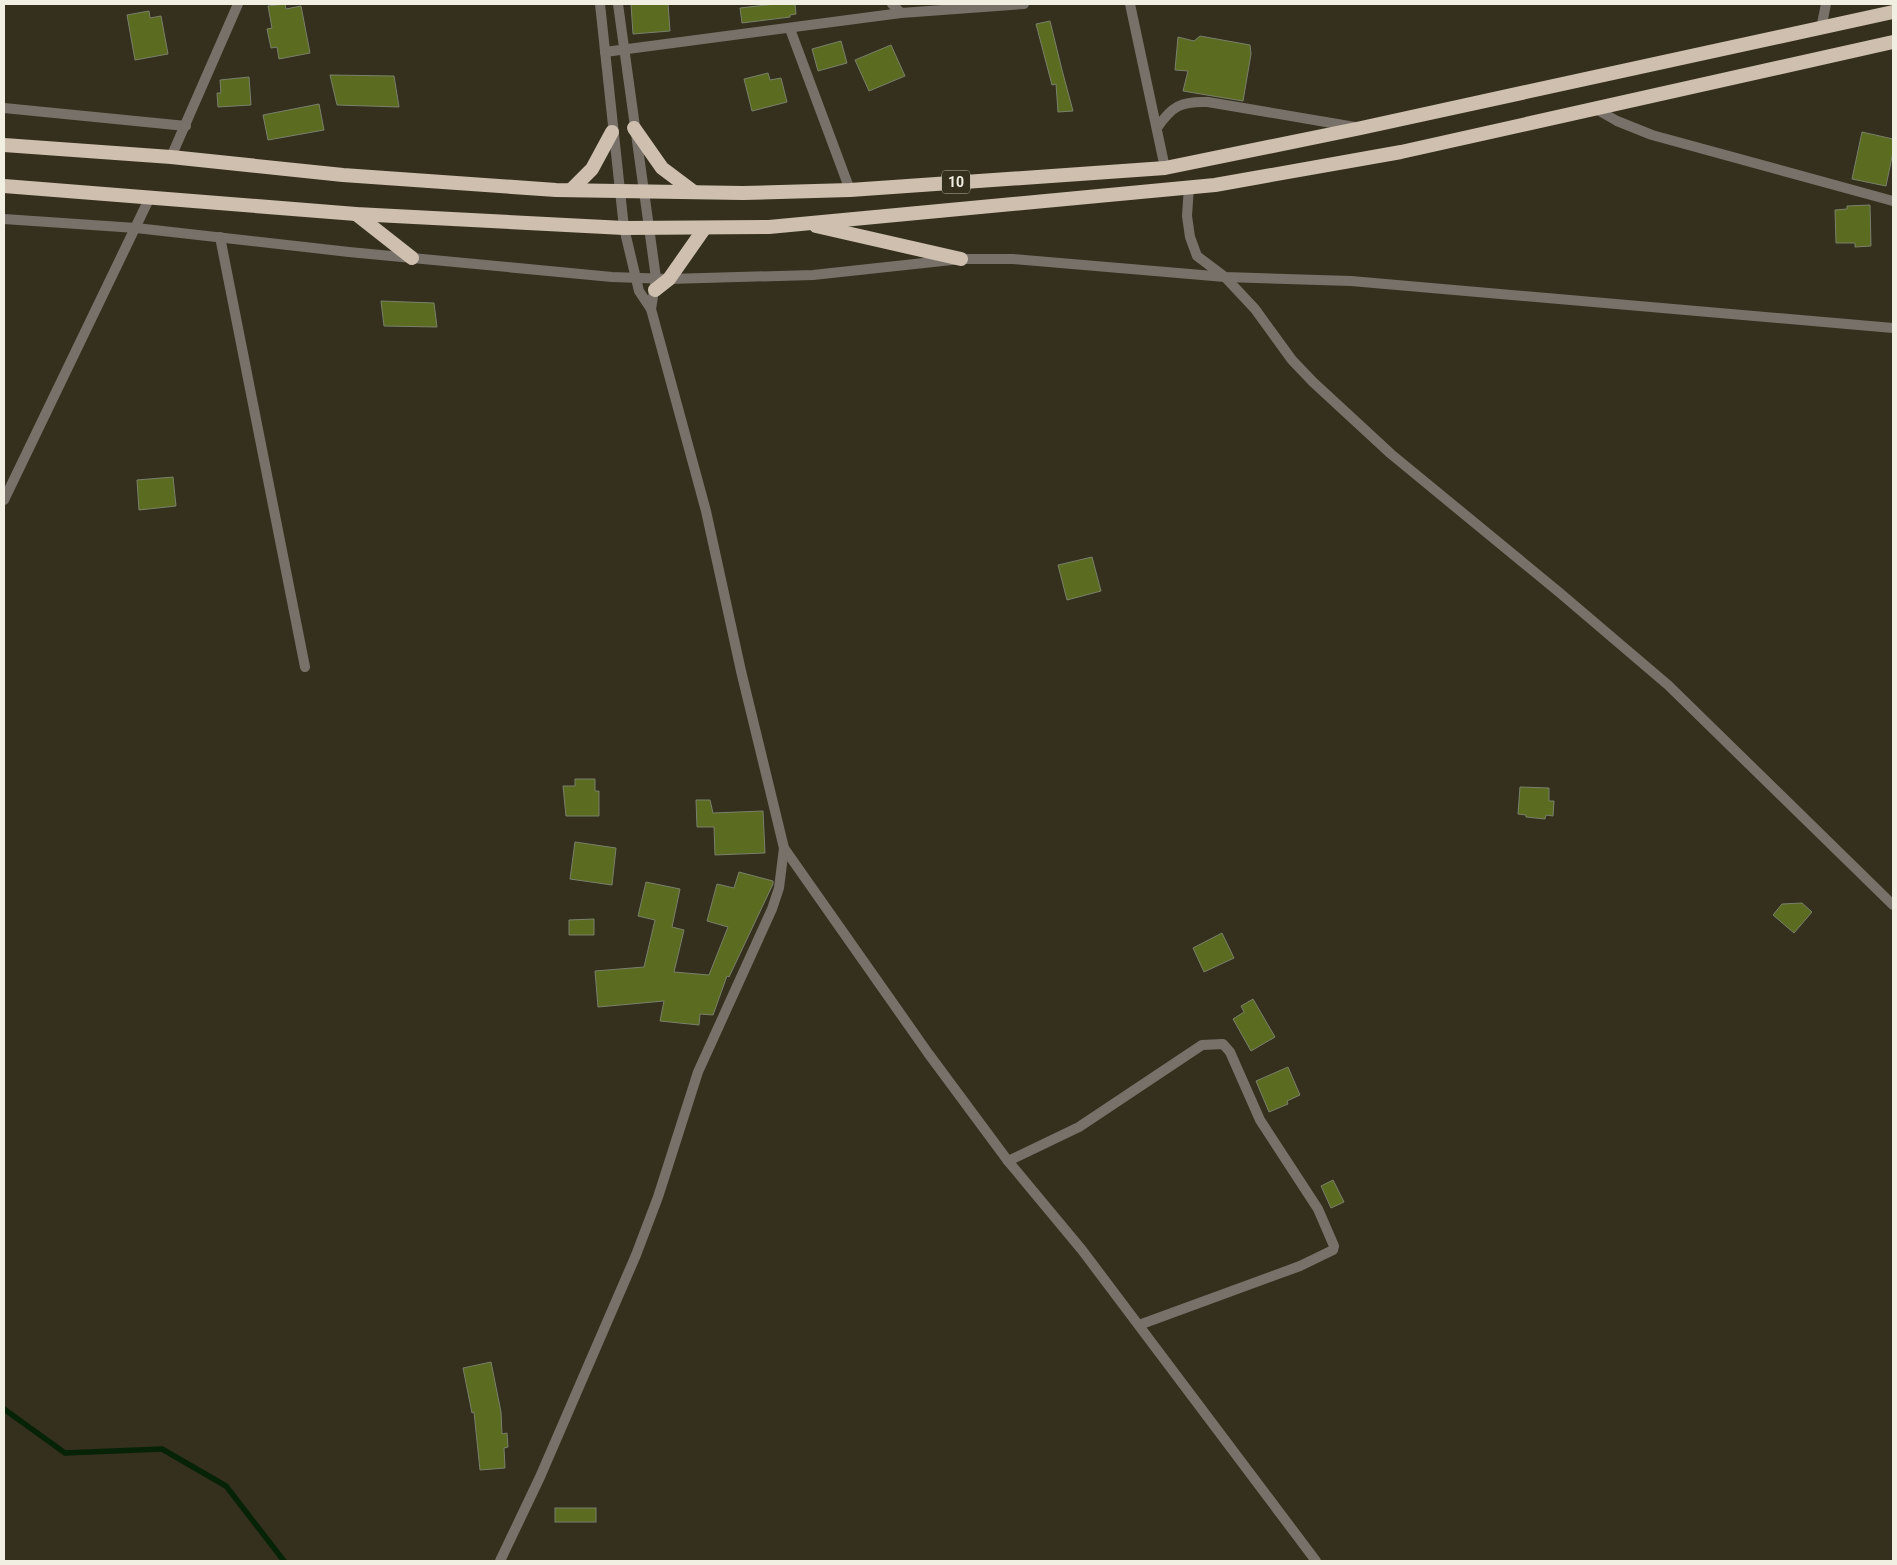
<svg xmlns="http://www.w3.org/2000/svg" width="1897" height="1565" font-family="Roboto,sans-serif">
	<rect width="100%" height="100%" fill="#35301d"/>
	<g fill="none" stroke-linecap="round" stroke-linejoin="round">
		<polyline stroke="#062308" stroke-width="5.5" points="4,1409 65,1453 162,1449 226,1486 284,1561"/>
	</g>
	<g fill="#5b6b20" stroke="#7a806b">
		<polygon points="285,4 286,9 301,6 310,53 279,59 277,47 271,48 267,29 272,28 268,6"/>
		<polygon points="631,4 668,4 670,31 633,34"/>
		<polygon points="775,4 795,4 796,14 790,15 790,17 742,23 740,8"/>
		<polygon points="149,11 150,18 161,16 168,54 135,60 127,15"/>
		<polygon points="1050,21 1062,70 1073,111 1058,112 1056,84 1052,85 1036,24"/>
		<polygon points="1200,36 1250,45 1251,54 1243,101 1183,91 1188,71 1175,70 1178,37 1194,41"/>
		<polygon points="841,41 847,63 818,71 812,49"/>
		<polygon points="891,45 905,76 869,91 855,60"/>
		<polygon points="768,73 770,80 781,78 787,102 752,111 744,79"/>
		<polygon points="330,75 394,76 399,107 337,105"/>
		<polygon points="249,77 251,105 218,107 217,93 221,93 220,80"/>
		<polygon points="319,104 324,130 268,140 263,115"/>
		<polygon points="1862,132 1893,139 1893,152 1886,186 1852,179"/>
		<polygon points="1870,205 1871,246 1855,247 1855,243 1836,243 1835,210 1847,209 1847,206"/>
		<polygon points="381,301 434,303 437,327 384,326"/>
		<polygon points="173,477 176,506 139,510 137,480"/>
		<polygon points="1092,557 1101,591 1067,600 1058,565"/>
		<polygon points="575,779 595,779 595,791 599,791 599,816 566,816 563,786 575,786"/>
		<polygon points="1520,787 1549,788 1549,801 1554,801 1553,816 1546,815 1545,819 1526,817 1526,815 1518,814"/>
		<polygon points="696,800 710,800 713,813 763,811 765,853 715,855 714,827 697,827"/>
		<polygon points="575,842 616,848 612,885 570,879"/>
		<polygon points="739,872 773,881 773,884 729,977 727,976 713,1015 700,1014 699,1025 660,1021 664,1001 598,1007 595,971 644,967 655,920 638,916 646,882 680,889 672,927 684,930 674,972 709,975 728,927 707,921 717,884 734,888"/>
		<polygon points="1802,903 1812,912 1794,933 1773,915 1782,904"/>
		<polygon points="594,919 594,935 569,935 569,920"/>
		<polygon points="1222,933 1234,958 1204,972 1193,948"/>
		<polygon points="1253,999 1275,1037 1251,1051 1233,1019 1244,1012 1241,1006"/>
		<polygon points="1288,1067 1300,1095 1287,1101 1288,1104 1269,1112 1256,1081"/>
		<polygon points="1333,1180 1344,1202 1331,1208 1321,1186"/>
		<polygon points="491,1362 501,1412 502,1434 507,1433 508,1447 504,1448 505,1468 480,1470 474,1412 472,1413 463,1368"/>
		<rect x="555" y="1508" width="41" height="14"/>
	</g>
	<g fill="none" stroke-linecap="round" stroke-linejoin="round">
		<path stroke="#78716a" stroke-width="10" d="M1157 128C1172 106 1181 101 1208 102L1355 127"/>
		<g stroke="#78716a" stroke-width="10">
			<polyline points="618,4 656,278 651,309"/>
			<polyline points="892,4 901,13"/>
			<polyline points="1130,4 1165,168"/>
			<polyline points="790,29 850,190"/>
			<polyline points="1821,29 1826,4"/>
			<polyline points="605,52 901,13 1024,4"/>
			<polyline points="4,108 186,126"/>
			<polyline points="1596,109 1617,121 1652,135 1893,201"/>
			<polyline points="171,157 238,4"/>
			<polyline points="1189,186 1187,216 1190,237 1197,256 1225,277 1255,309 1292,360 1313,382 1391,454 1560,593 1668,685 1893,905"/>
			<polyline points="220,237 305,667"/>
			<polyline points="4,500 150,197"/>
			<polyline points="784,848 928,1053 1008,1161 1082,1250 1316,1561"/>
			<polyline points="1008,1161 1079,1127 1202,1045 1223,1044 1230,1052 1260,1120 1318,1209 1334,1246 1333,1250 1300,1266 1139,1325"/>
			<polyline points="500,1561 540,1477 636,1255 658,1197 698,1072 772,909 779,888 784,848 741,671 706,511 651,309 639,291 624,228 600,4"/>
		</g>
		<polyline stroke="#78716a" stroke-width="10" points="4,219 136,228 349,252 612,277 669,279 813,275 961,259 1013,259 1225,277 1351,281 1893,328"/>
		<g stroke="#cebfae" stroke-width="14">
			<polyline points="634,128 662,168 694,192"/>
			<polyline points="4,145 171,157 343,175 556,190 743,193 850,190 1165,168 1361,128 1893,12"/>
			<polyline points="4,186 356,214 624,228 769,227 1215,185 1401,152 1893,42"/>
			<polyline points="571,190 592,169 612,132"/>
			<polyline points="356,214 412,258"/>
			<polyline points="816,226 961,259"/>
			<polyline points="655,290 669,279 704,229"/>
		</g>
	</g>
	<g text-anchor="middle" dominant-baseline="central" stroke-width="4" stroke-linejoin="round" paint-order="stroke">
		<rect fill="#35301d" stroke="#b9b5a7" stroke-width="1" x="942" y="170.5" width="28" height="23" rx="4"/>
		<g font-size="14" font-weight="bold" fill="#f1eee2">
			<text x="956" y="182">10</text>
		</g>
	</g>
	<rect width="1897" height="1565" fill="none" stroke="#f1eee2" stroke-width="10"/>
</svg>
